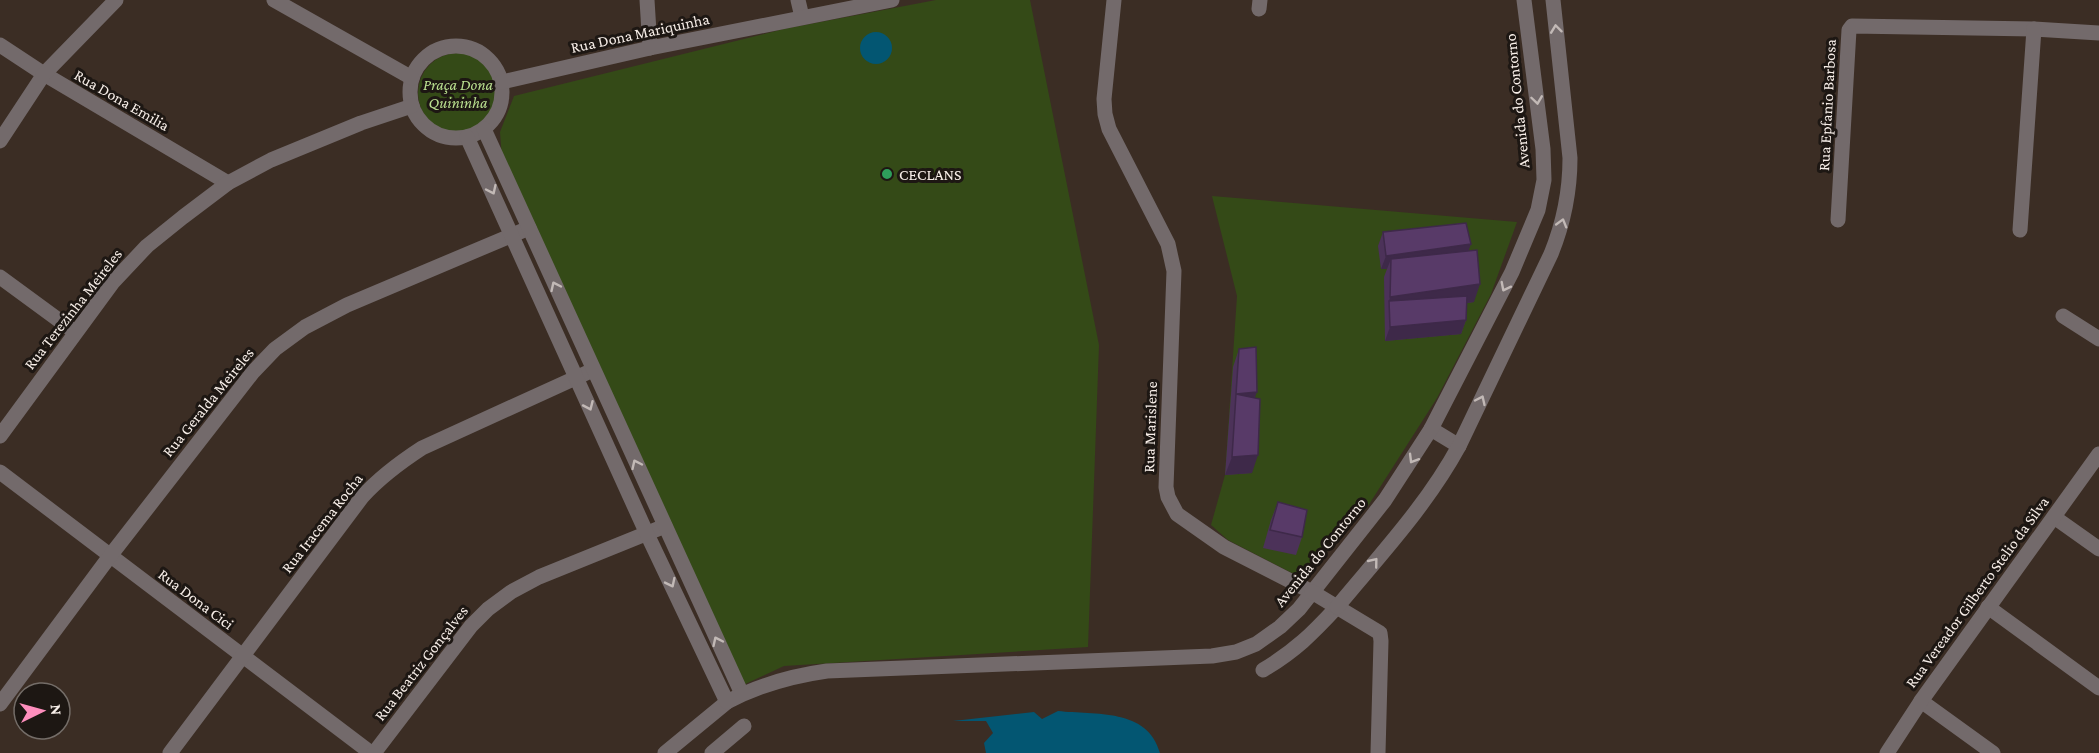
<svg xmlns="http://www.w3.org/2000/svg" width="2099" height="753" font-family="'Crimson Pro',serif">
	<rect width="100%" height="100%" fill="#3b2d24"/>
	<g fill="#344a17">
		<polygon points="936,0 1030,0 1099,345 1088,647 784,666 739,687 502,158 500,132 514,96 784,29"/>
		<circle cx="458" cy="93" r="40"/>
		<polygon points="1212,196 1517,222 1491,294 1437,398 1368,506 1311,570 1292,573 1228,540 1211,525 1225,475 1237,296"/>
	</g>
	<g fill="#035672">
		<circle cx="876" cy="48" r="16"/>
		<path d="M1058 711C1095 715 1148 708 1160 753H986L984 743 993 733 986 721H953L1034 712 1042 719Z"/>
	</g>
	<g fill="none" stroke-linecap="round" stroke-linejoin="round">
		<g stroke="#736a6b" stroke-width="15">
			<polyline points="647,0 650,48"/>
			<polyline points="798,0 802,17"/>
			<polyline points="1114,0 1104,99 1105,114 1109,129 1168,244 1174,271 1166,487 1168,497 1177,514 1224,547 1312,592"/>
			<polyline points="1259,9 1260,0"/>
			<polyline points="0,45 44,74 228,183"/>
			<circle cx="456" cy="92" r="46"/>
			<polyline points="502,82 650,48 892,0"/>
			<polyline points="0,141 44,74 116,0"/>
			<polyline points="1838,220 1849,30 1852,26 2034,29 2099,33"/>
			<polyline points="2020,230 2034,29"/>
			<polyline points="0,277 75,332"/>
			<polyline points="2063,316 2099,339"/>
			<polyline points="1431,429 1459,446"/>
			<polyline points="0,436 113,282 147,246 183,217 228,183 271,160 361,123 412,106"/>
			<polyline points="0,472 371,753"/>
			<polyline points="2054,517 2099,549"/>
			<polyline points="1988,607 2099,688"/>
			<path d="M1263 670C1295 651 1312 634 1337 607"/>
			<polyline points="1921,701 1993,753"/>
			<polyline points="0,704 110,556 253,372 275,349 305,327 347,305 529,228"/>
			<path d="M170 753 362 497C380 477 399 463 422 448L593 370"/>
			<polyline points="374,753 471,626 488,609 511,592 539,577 665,526"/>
			<polyline points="665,753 727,702"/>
			<polyline points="712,753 744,726"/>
		</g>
		<g stroke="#736a6b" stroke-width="15">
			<polyline points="274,0 412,78"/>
			<polyline points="484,129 742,694"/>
			<path d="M467 137 647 534 727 702C759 685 791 676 827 671L1212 656 1236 652 1256 644 1280 627 1299 609 1385 500 1431 429 1512 272 1538 210 1544 180 1543 149 1524 0"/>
			<polyline points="1312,592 1380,633 1381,641 1378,753"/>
			<path d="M1337 607C1380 555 1427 505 1459 446L1551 254C1564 222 1570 192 1570 158L1553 0"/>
			<polyline points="1887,753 1921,701 2099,454"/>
		</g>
	</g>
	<g fill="#4c3259">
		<polygon points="1383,232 1469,251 1474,302 1467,303 1466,320 1461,334 1385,341 1384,277 1387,269 1381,269 1378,246"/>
		<polygon points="1239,349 1254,398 1252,473 1225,475 1233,367"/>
		<polygon points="1278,502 1302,537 1296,555 1263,548 1271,520"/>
	</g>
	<g fill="#3e2949">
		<polygon points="1471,244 1466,258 1391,259 1387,269 1381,269 1386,256"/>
		<polygon points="1480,284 1474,302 1389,314 1389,301 1390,297"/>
		<polygon points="1466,320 1461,334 1385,341 1390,327"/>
		<polygon points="1257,392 1250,410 1236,394"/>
		<polygon points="1258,455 1252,473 1225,475 1232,457"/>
	</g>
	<g fill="#583a68" stroke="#3e2949" stroke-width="1.5">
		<polygon points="1466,223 1471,244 1386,256 1383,232"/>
		<polygon points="1477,250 1480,284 1390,297 1391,259"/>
		<polygon points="1467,296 1466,320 1390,327 1389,301"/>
		<polygon points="1256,347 1257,392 1236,394 1260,399 1258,455 1232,457 1236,394 1239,349"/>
		<polygon points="1278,502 1307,510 1302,537 1270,530"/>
	</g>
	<defs><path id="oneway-chevron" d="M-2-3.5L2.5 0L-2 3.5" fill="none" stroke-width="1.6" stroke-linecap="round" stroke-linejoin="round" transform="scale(1.5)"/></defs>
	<g stroke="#c2b9b6">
		<use href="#oneway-chevron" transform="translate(1556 29) rotate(-97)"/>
		<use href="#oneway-chevron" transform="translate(1537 100) rotate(82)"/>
		<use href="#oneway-chevron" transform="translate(492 190) rotate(65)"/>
		<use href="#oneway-chevron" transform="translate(1562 223) rotate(-74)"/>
		<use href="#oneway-chevron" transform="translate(555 286) rotate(-115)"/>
		<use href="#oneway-chevron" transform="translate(1505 287) rotate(117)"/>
		<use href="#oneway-chevron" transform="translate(1481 400) rotate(-65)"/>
		<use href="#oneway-chevron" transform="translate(589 406) rotate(66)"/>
		<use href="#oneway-chevron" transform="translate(1413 459) rotate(121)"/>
		<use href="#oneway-chevron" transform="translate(636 464) rotate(-115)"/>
		<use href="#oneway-chevron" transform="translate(1374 562) rotate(-51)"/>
		<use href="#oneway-chevron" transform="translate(671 583) rotate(64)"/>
		<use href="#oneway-chevron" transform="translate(717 641) rotate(-115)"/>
	</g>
	<circle fill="#2e9e5b" stroke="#1d1713" stroke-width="2" cx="887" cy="174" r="6"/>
	<g text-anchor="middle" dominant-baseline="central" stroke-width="6" stroke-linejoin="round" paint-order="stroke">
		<g font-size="16" fill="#f7eee8" stroke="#1d1713">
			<text transform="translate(640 33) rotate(-12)">Rua Dona Mariquinha</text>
			<text transform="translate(122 100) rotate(30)">Rua Dona Emilia</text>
			<text transform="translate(1517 101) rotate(-96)">Avenida do Contorno</text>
			<text transform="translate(1827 105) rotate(-87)">Rua Epfanio Barbosa</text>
			<text transform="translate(73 309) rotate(-52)">Rua Terezinha Meireles</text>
			<text transform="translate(208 402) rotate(-51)">Rua Geralda Meireles</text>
			<text transform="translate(1150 427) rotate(-88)">Rua Marislene</text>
			<text transform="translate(322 523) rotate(-52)">Rua Iracema Rocha</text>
			<text transform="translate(1320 552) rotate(-51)">Avenida do Contorno</text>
			<text transform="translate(1977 592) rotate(-54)">Rua Vereador Gilberto Stelio da Silva</text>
			<text transform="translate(196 599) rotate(37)">Rua Dona Cici</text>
			<text transform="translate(421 663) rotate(-52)">Rua Beatriz Gonçalves</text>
		</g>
		<g font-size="16" font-style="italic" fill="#b9df8f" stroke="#1d1713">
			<text x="458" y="84">Praça Dona<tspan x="458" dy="18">Quininha</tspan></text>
		</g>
		<g font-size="16" fill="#f7eee8" stroke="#1d1713" text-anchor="start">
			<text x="899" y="174">CECLANS</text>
		</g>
	</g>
	<g transform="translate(42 711) rotate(85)"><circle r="28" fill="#1d1713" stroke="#746d68" stroke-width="1.5"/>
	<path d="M0-4.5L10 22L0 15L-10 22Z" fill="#fe8ebd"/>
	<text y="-9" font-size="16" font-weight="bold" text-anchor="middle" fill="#f7eee8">N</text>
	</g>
</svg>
